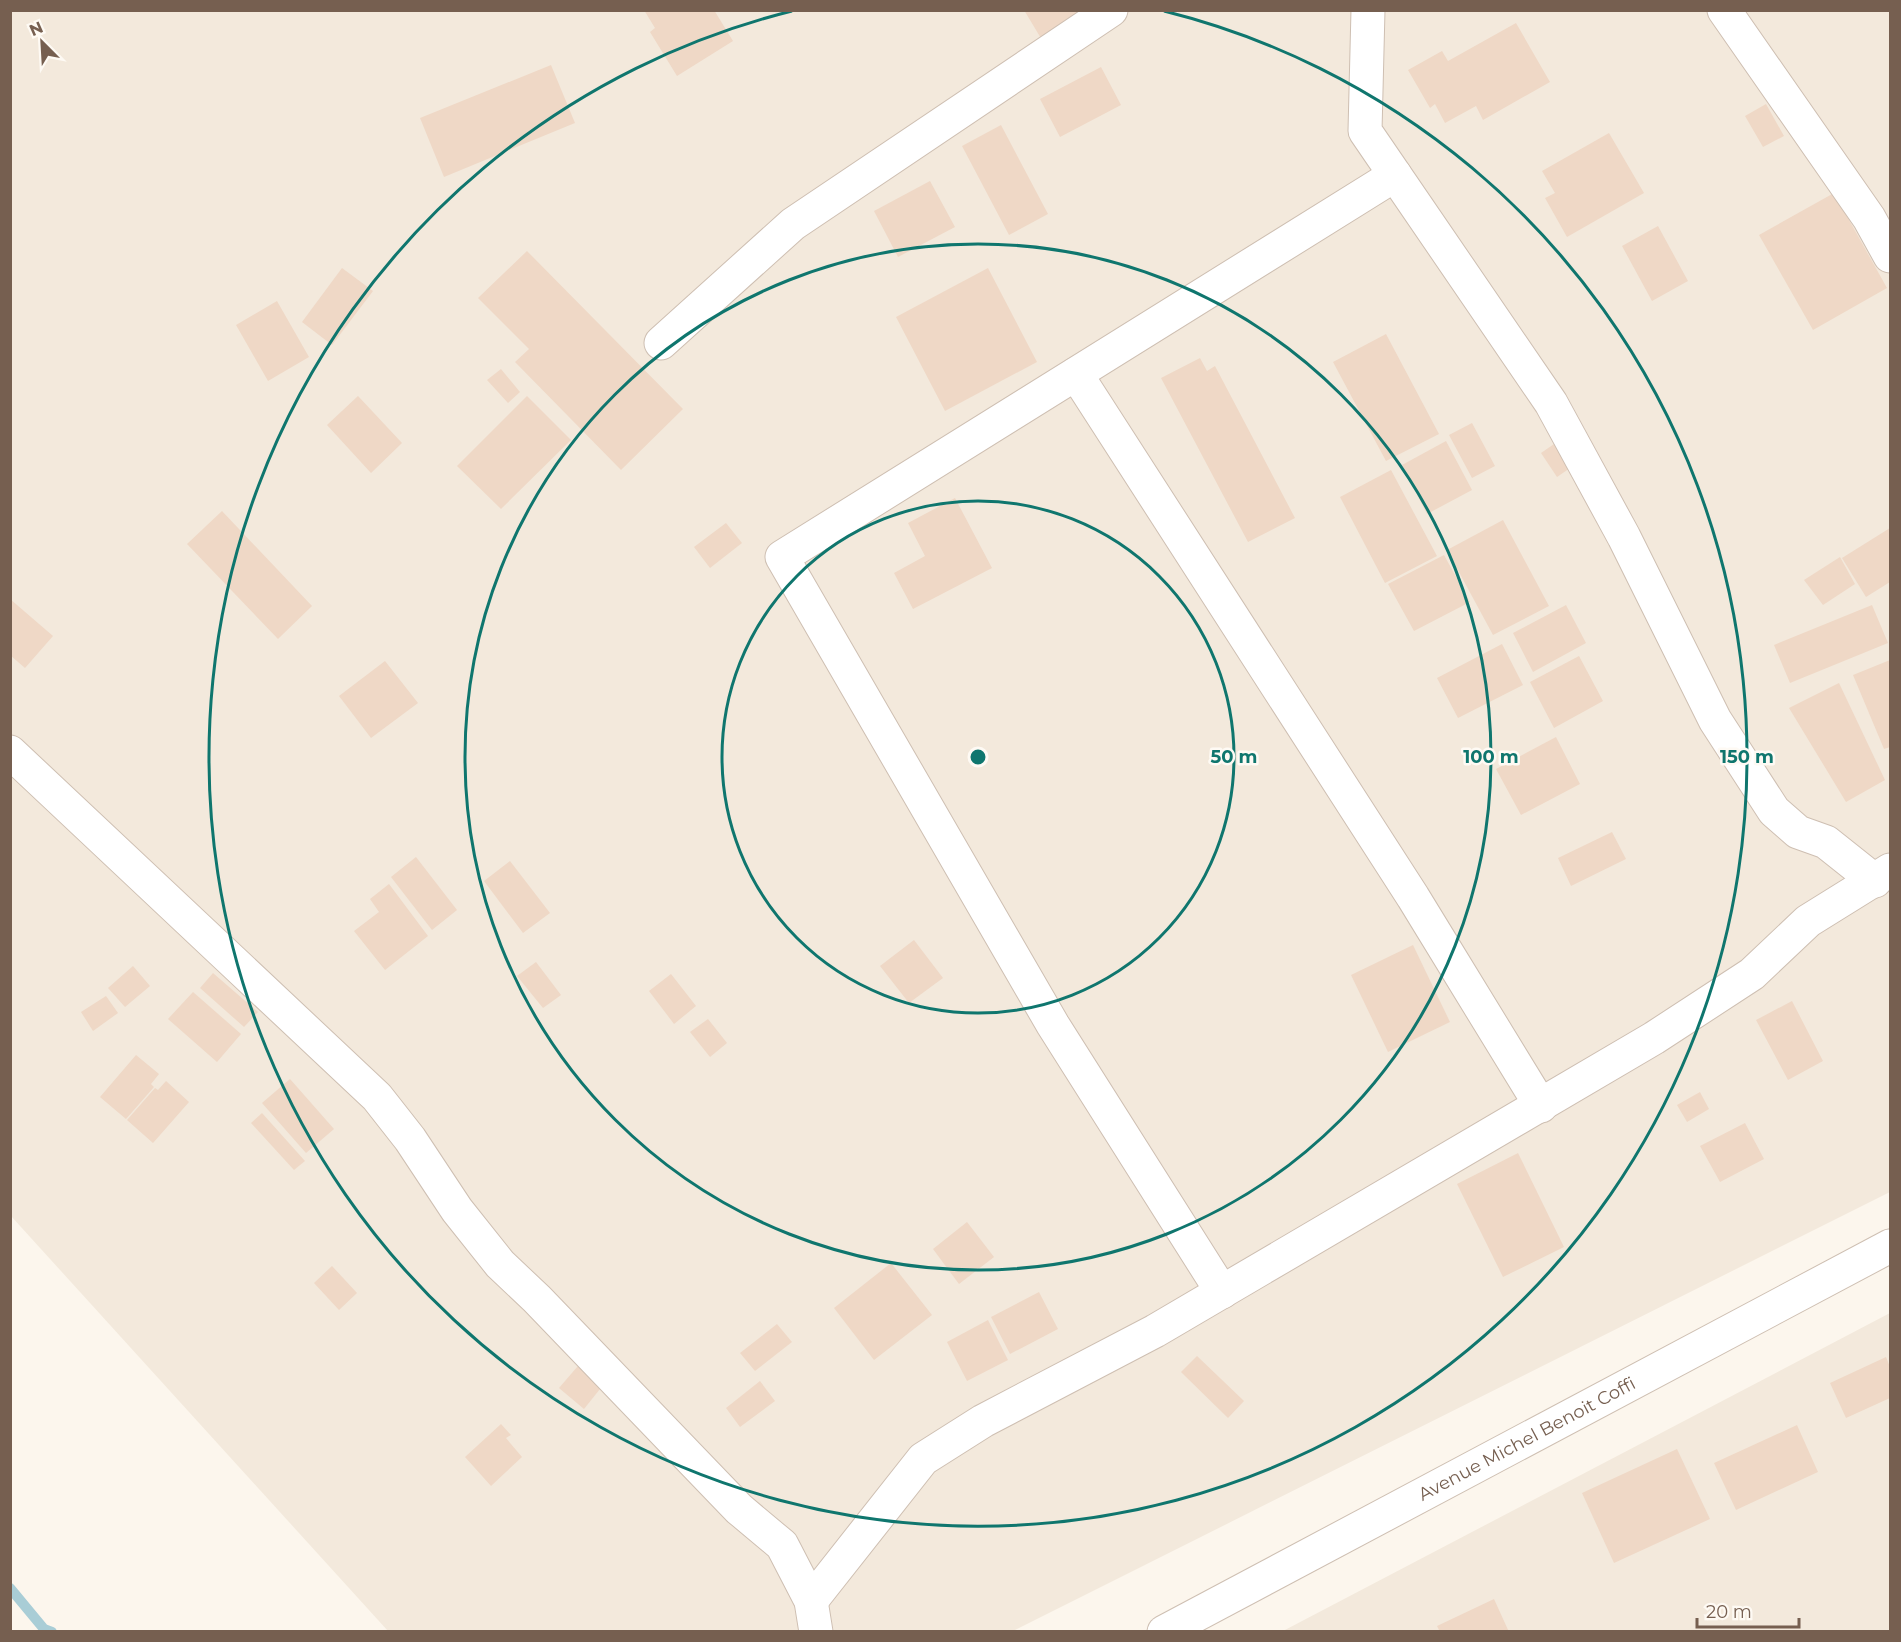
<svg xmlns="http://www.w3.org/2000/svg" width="1901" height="1642" font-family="Montserrat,sans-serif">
	<rect width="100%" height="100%" fill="#fcf6ed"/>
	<g fill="#f3e9dc">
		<polygon points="11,11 1890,11 1890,1192 1011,1632 388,1631 11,1216"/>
		<polygon points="1890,1313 1890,1631 1283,1631"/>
	</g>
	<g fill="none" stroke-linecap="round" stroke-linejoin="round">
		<polyline stroke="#a9cdd6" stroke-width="10" points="10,1588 44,1629 52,1632"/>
	</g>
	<g fill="#efd8c6">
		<polygon points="644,10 714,10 733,41 677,76 650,32 655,28"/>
		<polygon points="1024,10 1081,10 1042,40"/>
		<polygon points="1516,23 1550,82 1483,120 1476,106 1445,123 1435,104 1430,108 1408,70 1442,51 1448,61"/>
		<polygon points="551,65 575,123 444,177 420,118"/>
		<polygon points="1101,67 1121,105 1060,137 1040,99"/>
		<polygon points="1766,104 1784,136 1763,147 1745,116"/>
		<polygon points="1001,125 1048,214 1009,235 962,146"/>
		<polygon points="1609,133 1644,193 1567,237 1545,198 1555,193 1542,171"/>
		<polygon points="930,181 955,227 898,257 874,211"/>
		<polygon points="1834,193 1887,288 1813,330 1759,235"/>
		<polygon points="1658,226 1688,281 1652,301 1622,246"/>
		<polygon points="527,251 683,409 621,470 515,362 529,349 478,298"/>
		<polygon points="342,268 373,291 332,345 302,322"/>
		<polygon points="988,268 1037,362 945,411 896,317"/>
		<polygon points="277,301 309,357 268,381 236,325"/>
		<polygon points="1386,334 1439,434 1386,461 1333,362"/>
		<polygon points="1200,358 1207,371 1215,366 1295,518 1248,542 1161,378"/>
		<polygon points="501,369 520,392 508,403 487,380"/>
		<polygon points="358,396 402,443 371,473 327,425"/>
		<polygon points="527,396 571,440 501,509 457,466"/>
		<polygon points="1472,423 1495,466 1472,478 1449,435"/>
		<polygon points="1446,441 1472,490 1427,514 1402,465"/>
		<polygon points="1557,442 1573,466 1557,477 1541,453"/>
		<polygon points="1391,470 1437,556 1385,583 1340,497"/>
		<polygon points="955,498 992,568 913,609 894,573 925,556 908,523"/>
		<polygon points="222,511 312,606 278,639 187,544"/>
		<polygon points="1503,520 1549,606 1493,635 1447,550"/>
		<polygon points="726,523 742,543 710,568 694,547"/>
		<polygon points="1890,528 1890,582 1866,597 1842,558"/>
		<polygon points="1444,555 1470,602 1414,631 1388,584"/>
		<polygon points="1840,557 1855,584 1823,605 1804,580"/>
		<polygon points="10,599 53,636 25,668 10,655"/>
		<polygon points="1566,605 1586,643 1533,672 1513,633"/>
		<polygon points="1872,605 1888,643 1790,683 1774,645"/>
		<polygon points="1502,644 1523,685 1458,718 1437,678"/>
		<polygon points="1579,656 1603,701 1554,728 1530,682"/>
		<polygon points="1890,660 1890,747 1884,749 1853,675"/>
		<polygon points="385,661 418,703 371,738 339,696"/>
		<polygon points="1839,683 1885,780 1846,802 1789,708"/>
		<polygon points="1556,737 1580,784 1521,815 1496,769"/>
		<polygon points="1612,832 1626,859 1571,886 1558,858"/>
		<polygon points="416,857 457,910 432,930 391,877"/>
		<polygon points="510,861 550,913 523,933 484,881"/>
		<polygon points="389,884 428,936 385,970 354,931 379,912 370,899"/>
		<polygon points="914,940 943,978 909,1003 880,966"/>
		<polygon points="1413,945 1450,1022 1388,1052 1351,975"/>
		<polygon points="536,962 561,995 543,1008 517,976"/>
		<polygon points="133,966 150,986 125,1007 108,988"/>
		<polygon points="213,973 258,1012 244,1027 200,988"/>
		<polygon points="671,974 696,1006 674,1024 649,991"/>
		<polygon points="193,992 241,1034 217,1062 168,1019"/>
		<polygon points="106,996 118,1013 93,1031 81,1012"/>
		<polygon points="1792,1001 1823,1061 1788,1080 1756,1020"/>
		<polygon points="708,1019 727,1043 710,1057 690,1032"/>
		<polygon points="136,1055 159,1074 151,1084 154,1087 126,1119 100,1097"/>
		<polygon points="290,1079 334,1129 306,1153 262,1103"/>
		<polygon points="166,1081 189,1102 153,1143 127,1120 155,1088 158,1090"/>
		<polygon points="1700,1092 1709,1109 1687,1122 1677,1105"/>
		<polygon points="262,1113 305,1161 294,1170 251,1123"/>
		<polygon points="1745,1123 1764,1159 1720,1182 1700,1146"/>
		<polygon points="1518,1153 1564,1247 1503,1277 1457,1184"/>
		<polygon points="967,1222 994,1257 959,1284 933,1249"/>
		<polygon points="891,1263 932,1315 874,1360 834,1308"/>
		<polygon points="332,1266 357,1293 339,1310 314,1283"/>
		<polygon points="1039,1292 1058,1329 1010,1354 991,1317"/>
		<polygon points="988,1320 1008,1360 967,1381 947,1342"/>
		<polygon points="777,1324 792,1342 755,1371 740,1353"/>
		<polygon points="1197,1356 1244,1401 1228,1418 1181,1372"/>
		<polygon points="1886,1357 1890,1367 1890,1398 1846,1418 1830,1383"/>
		<polygon points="584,1359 608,1379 584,1409 559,1388"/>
		<polygon points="760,1381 775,1401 740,1427 726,1408"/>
		<polygon points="501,1424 511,1435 506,1438 522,1457 491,1486 465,1457"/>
		<polygon points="1797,1425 1818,1472 1736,1510 1714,1463"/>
		<polygon points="1677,1449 1710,1519 1614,1563 1582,1493"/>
		<polygon points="1494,1599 1509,1632 1440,1632 1437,1626"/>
	</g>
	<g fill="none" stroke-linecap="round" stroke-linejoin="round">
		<defs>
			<g id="minor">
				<polyline points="1368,10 1365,131 1551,403 1624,537 1715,720 1774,811 1798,832 1826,842 1875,881"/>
				<polyline points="1724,10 1869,218 1890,256"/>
				<polyline points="661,343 793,224 1111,10"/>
				<polyline points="1076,374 1413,897 1541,1106"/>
				<polyline points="10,752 377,1097 410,1139 457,1210 500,1264 537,1299 739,1509 782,1545 811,1601 816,1632"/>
				<polyline points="1222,1292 1053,1025 782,557 1395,175"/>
				<polyline points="811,1601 923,1459 983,1421 1155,1331 1654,1038 1752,974 1808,921 1890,870"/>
				<path id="s1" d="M1164 1632 1890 1246"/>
			</g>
		</defs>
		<use href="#minor" stroke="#cebfb2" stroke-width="35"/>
		<use href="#minor" stroke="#fff" stroke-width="33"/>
	</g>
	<g fill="none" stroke="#0f766e" stroke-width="3">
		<circle cx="978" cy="757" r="256"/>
		<circle cx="978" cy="757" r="513"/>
		<path d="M1164 11A769 769 0 1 1 792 11"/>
	</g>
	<g text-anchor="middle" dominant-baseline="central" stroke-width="5" stroke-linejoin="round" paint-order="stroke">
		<g font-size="18" fill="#765f50" stroke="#fefaf4">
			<text stroke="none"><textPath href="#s1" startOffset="411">Avenue Michel Benoit Coffi</textPath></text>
		</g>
	</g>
	<circle cx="978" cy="757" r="9" fill="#0f766e" stroke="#fefaf4" stroke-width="3"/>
	<g font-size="18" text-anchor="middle" font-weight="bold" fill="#0f766e" stroke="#fefaf4" stroke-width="5" stroke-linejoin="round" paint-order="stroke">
		<text x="1234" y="763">50 m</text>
		<text x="1491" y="763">100 m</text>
		<text x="1747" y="763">150 m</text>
	</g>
	<rect width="1901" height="1642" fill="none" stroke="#765f50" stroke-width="24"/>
	<g transform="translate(42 42) rotate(336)" stroke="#fefaf4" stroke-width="4.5" paint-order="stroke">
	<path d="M0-4.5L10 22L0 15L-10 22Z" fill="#765f50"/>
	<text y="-9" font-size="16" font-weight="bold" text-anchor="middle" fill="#765f50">N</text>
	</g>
	<path d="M1697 1618v9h102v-9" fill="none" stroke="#765f50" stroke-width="3"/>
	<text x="1706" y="1618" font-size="18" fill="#765f50" stroke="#fefaf4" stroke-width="4.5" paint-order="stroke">20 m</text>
</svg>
